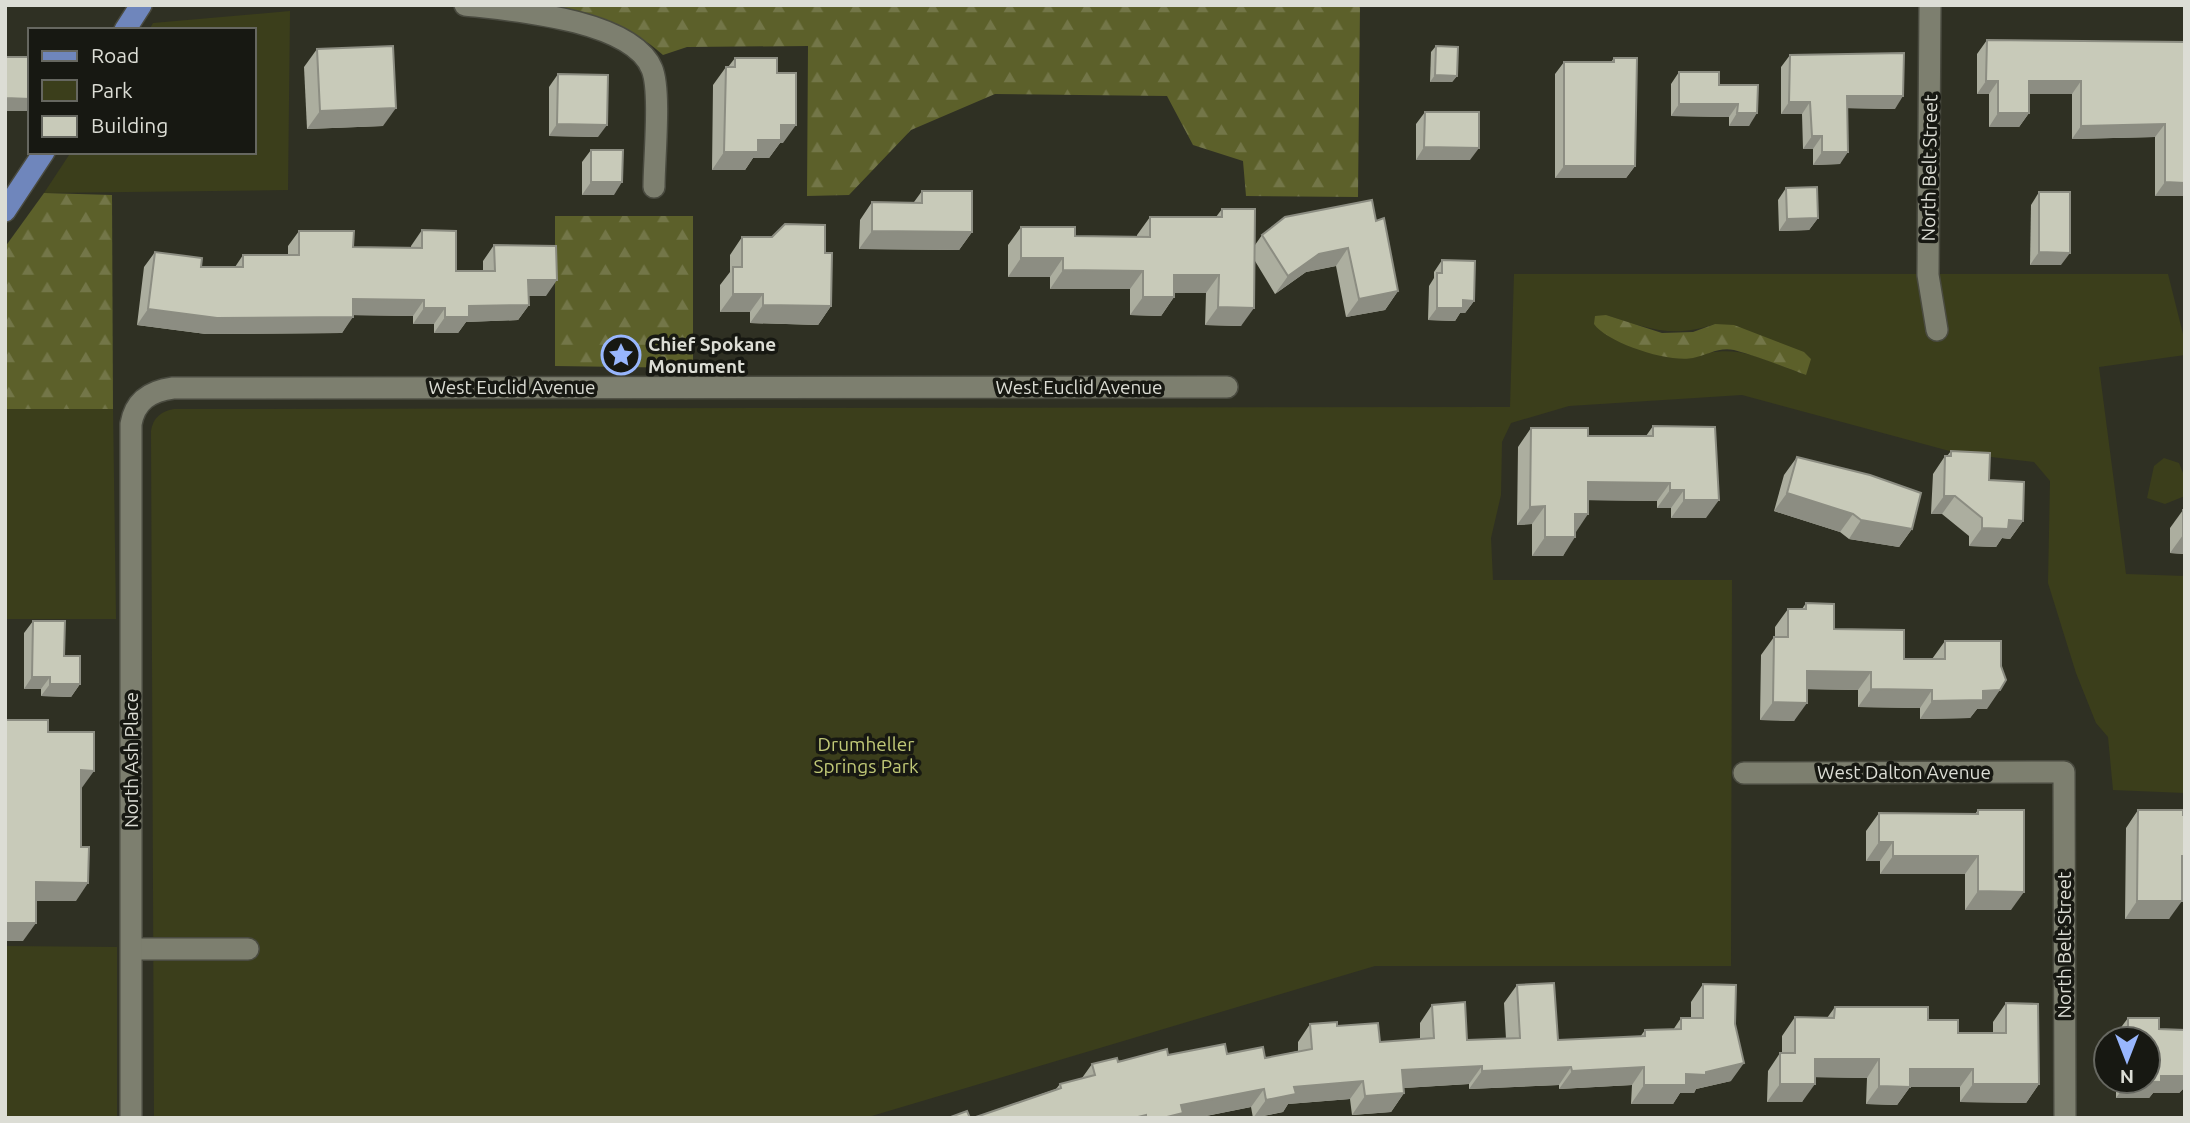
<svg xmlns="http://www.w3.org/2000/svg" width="2190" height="1123" font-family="Ubuntu,sans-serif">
	<defs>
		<pattern id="forest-firs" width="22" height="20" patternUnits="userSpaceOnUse" patternTransform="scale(1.75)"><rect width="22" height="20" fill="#5c602a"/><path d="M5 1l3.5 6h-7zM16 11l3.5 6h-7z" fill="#737648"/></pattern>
	</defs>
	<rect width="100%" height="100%" fill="#2f3023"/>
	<g fill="#3b3e1b" fill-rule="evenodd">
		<polygon points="290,11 288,190 44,193 71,152 254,152 254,30 149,30 153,23"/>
		<path d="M1514 274H2168L2185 342V355L2099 367 2126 574 2185 576V793L2113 790 2108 737 2096 723 2076 673 2048 583 2050 481 2034 462 1957 453 1742 395 1569 406 1511 423 1502 442 1501 495 1491 538 1493 580H1732L1731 966H1375L865 1118H154L151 431C153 418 161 411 174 409L1510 407ZM1606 315C1647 328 1672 339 1715 324L1806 375C1763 360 1736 341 1692 358Z"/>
		<polygon points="5,409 113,409 116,619 5,619"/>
		<polygon points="2164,458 2179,463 2185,478 2185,496 2165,504 2147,498 2154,466"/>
		<polygon points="5,946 117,947 117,1118 5,1118"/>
	</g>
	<g fill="url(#forest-firs)">
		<path d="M538 5H1360L1358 197 1246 196 1243 161 1193 145 1167 96 995 94 911 130 849 195 807 196 808 46 687 47 663 55C630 24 583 15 538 5Z"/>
		<polygon points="44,193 112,195 113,409 5,409 5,247"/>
		<polygon points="555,216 693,216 693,368 555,366"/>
		<path d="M1606 315 1662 333 1693 332 1715 324 1734 325 1804 352 1811 359 1806 375C1783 367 1758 356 1734 350 1718 347 1708 355 1693 358 1669 363 1607 343 1594 324L1595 316Z"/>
	</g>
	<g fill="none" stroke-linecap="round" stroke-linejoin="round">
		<defs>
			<g id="minor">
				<path d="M465 5C510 10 632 19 652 69 661 91 654 160 654 187"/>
				<polyline points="1930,5 1928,275 1937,330"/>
				<polyline points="1744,773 2064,772 2065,1118"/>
				<polyline points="132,949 248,949"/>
				<path d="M131 1118V424C135 401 150 391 173 388L1227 387"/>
			</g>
			<g id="major">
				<polyline points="125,30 141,5"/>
				<polyline points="5,211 44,152"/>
			</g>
		</defs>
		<use href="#minor" stroke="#4a4b40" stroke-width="24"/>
		<use href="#major" stroke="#4a4b40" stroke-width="24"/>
		<use href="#minor" stroke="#7d7f6f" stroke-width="21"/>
		<use href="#major" stroke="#6f86bc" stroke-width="21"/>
	</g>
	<g fill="#acae9f">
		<polygon points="1987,40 2185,42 2185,196 2155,196 2155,137 2072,139 2072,94 2029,94 2029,113 2019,127 1989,127 1989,94 1977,94 1977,54"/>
		<polygon points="1436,46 1457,76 1452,82 1430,82 1431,52"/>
		<polygon points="317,49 383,126 307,129 304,67"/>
		<polygon points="1790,55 1895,109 1847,108 1840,164 1813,165 1813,149 1803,149 1802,114 1781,114 1781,67"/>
		<polygon points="735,58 777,73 783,143 780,143 769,158 753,158 745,170 712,170 713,85 726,67 728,67"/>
		<polygon points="1614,58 1635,166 1626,178 1555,178 1555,74 1564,62 1611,62"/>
		<polygon points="1679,72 1719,85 1758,85 1749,126 1729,126 1729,117 1671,116 1671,84"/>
		<polygon points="558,74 598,137 549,136 549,87"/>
		<polygon points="1425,112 1470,160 1416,160 1416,124"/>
		<polygon points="591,150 614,195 582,195 582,162"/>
		<polygon points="1786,188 1818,218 1809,230 1779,231 1778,200"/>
		<polygon points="922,191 972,232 959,250 859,249 860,220 872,202 914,202"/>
		<polygon points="2039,192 2061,265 2030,265 2031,205"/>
		<polygon points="1222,209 1255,245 1262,235 1376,221 1398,291 1385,310 1346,317 1336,266 1306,272 1275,294 1255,261 1241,326 1205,325 1206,293 1174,293 1174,297 1161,316 1130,315 1130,289 1050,289 1050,277 1008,277 1008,245 1021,227 1075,236 1137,237 1137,235 1150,217 1216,217"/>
		<polygon points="422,230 456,271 483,271 483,261 494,245 546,296 529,296 529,305 518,320 466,322 458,333 434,333 434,324 413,324 413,316 353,315 342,333 206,334 137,325 144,267 155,252 201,267 235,267 243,255 288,255 288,246 299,231 353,247 411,248 411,246"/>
		<polygon points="742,237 825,253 831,306 818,325 750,323 750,312 720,312 720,285 730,272 730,255"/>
		<polygon points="1442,260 1474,301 1465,313 1460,313 1455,321 1428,320 1429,286 1434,278 1434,272"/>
		<polygon points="1653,426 1706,518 1671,518 1671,508 1657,508 1657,501 1588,500 1575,532 1563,556 1532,556 1532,524 1517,525 1518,447 1531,428 1588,436 1646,436"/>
		<polygon points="1951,451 1989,480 2023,521 2010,539 2002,538 1996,547 1969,546 1969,536 1942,514 1931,514 1933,474 1945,456 1947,456"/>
		<polygon points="1797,457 1912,529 1899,547 1849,539 1840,532 1774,511 1784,475"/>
		<polygon points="2183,510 2185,510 2185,554 2170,553 2170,528"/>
		<polygon points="1806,603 1834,629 1904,659 1932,659 1945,641 1987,709 1977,709 1970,718 1920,719 1920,708 1858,707 1858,690 1807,689 1794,721 1760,720 1761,655 1774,637 1775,637 1775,627 1788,609 1802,609"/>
		<polygon points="33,621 64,656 80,684 71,697 41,696 41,689 24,689 24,633"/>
		<polygon points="1978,810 2011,910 1965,910 1965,874 1880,874 1880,861 1866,861 1866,831 1879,813 1975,814"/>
		<polygon points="2138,810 2185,815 2185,869 2182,872 2169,919 2125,919 2126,828"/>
		<polygon points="1703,984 1731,1081 1696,1089 1694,1093 1680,1093 1673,1104 1631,1104 1632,1085 1559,1089 1559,1085 1469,1089 1469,1084 1403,1088 1404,1093 1391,1112 1352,1115 1350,1099 1288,1104 1283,1112 1254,1118 1253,1118 1251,1107 1196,1118 973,1118 1056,1089 1060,1084 1082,1078 1092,1064 1168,1055 1227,1054 1265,1058 1298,1051 1298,1042 1310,1024 1337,1026 1380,1042 1420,1039 1420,1023 1432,1005 1467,1040 1506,1039 1504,1003 1517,985 1558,1040 1640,1037 1645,1030 1673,1030 1681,1018 1691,1018 1691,1002"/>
		<polygon points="2006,1003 2039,1084 2026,1103 1960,1102 1960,1087 1910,1087 1897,1105 1866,1104 1867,1078 1815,1077 1802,1102 1767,1102 1768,1071 1780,1053 1782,1053 1782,1036 1795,1017 1827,1018 1835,1007 1928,1020 1958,1033 1993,1033 1993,1022"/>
		<polygon points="2128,1018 2159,1029 2185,1087 2179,1093 2153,1093 2149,1098 2116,1098 2116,1081 2148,1081 2148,1039 2116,1039 2116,1034"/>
	</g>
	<g fill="#8c8d82">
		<polygon points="1435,75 1457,76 1452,82 1430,82"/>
		<polygon points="1986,81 1998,81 1989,94 1977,94"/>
		<polygon points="2029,81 2081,81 2072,94 2020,94"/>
		<polygon points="1847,96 1903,96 1895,109 1838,108"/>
		<polygon points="5,98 30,99 30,107 27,111 5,111"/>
		<polygon points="1789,102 1810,102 1802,114 1781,114"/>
		<polygon points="1679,104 1738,104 1729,117 1671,116"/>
		<polygon points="396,108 383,126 307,129 320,111"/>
		<polygon points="1737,113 1757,113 1749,126 1729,126"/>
		<polygon points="1998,113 2029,113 2019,127 1989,127"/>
		<polygon points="557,124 607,125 598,137 549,136"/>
		<polygon points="2165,124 2155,137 2072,139 2081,126"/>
		<polygon points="781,125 796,125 783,143 780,143 769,158 753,158 745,170 712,170 724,152 758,140"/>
		<polygon points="1812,136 1822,136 1813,149 1803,149"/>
		<polygon points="1424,147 1479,148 1470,160 1416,160"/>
		<polygon points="1822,152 1848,152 1840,164 1813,165"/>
		<polygon points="1564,166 1635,166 1626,178 1555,178"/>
		<polygon points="591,182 622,182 614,195 582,195"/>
		<polygon points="2165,182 2185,183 2185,196 2155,196"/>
		<polygon points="1818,218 1809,230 1779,231 1787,219"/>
		<polygon points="872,231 972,232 959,250 859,249"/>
		<polygon points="1348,248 1336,266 1306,272 1275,294 1288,276 1319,254"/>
		<polygon points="2039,252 2070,253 2061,265 2030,265"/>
		<polygon points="1021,258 1063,258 1050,277 1008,277"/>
		<polygon points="1063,270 1143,271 1130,289 1050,289"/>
		<polygon points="1174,275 1219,275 1206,293 1161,293"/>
		<polygon points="528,280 557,280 546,296 517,296"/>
		<polygon points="1398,291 1385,310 1346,317 1359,299"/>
		<polygon points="733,294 763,294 750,312 720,312"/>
		<polygon points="1143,297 1174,297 1161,316 1130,315"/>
		<polygon points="353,299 424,300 413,316 342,315"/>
		<polygon points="1463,300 1474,301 1465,313 1460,313 1455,321 1428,320 1437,308"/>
		<polygon points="529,305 518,320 466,322 458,333 434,333 445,317 469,306"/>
		<polygon points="763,305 831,306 818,325 750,323"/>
		<polygon points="1218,307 1254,308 1241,326 1205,325"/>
		<polygon points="424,308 445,308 434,324 413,324"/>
		<polygon points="148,309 353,317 342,333 206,334 137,325"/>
		<polygon points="1588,482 1670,483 1657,501 1575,500"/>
		<polygon points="1670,490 1684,490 1671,508 1657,508"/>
		<polygon points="1787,493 1853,514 1840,532 1774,511"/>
		<polygon points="1944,496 1955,496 1942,514 1931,514"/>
		<polygon points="1684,500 1719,500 1706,518 1671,518"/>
		<polygon points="1545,506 1532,524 1517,525 1530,507"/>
		<polygon points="1575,514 1588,514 1576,532"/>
		<polygon points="1861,520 1912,529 1899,547 1849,539"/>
		<polygon points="2009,520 2023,521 2010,539 2002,538 1996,547 1969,546 1982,528"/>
		<polygon points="2183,535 2185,535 2185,554 2170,553"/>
		<polygon points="1545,537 1575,537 1563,556 1532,556"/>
		<polygon points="1807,671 1871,672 1858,690 1795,689"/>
		<polygon points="32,677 50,677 41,689 24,689"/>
		<polygon points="50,684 80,684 71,697 41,696"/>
		<polygon points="1871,689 1932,690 1920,708 1858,707"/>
		<polygon points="2000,690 1987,709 1977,709 1970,718 1920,719 1932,701 1983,691"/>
		<polygon points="1773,702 1807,703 1794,721 1760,720"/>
		<polygon points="81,770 94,771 81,789"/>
		<polygon points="1879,842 1893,842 1880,861 1866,861"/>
		<polygon points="1893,856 1978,856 1965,874 1880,874"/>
		<polygon points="2182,856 2185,856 2185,869 2181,874"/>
		<polygon points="36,882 88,883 76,901 24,901"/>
		<polygon points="1978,891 2024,892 2011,910 1965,910"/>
		<polygon points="2137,901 2182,901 2169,919 2125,919"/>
		<polygon points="5,923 36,923 23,941 5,941"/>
		<polygon points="1815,1059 1879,1059 1867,1078 1802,1077"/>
		<polygon points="1744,1063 1731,1081 1696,1089 1694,1093 1680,1093 1673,1104 1631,1104 1644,1085 1686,1074 1706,1072"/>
		<polygon points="1482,1066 1469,1084 1389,1089 1402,1070"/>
		<polygon points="1571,1067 1559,1085 1469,1089 1482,1071"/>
		<polygon points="1644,1067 1632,1085 1559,1089 1572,1071"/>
		<polygon points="1910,1069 1973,1069 1960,1087 1910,1087 1897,1105 1866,1104 1879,1086"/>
		<polygon points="2161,1076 2185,1076 2185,1087 2179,1093 2153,1093 2149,1098 2116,1098 2128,1081"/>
		<polygon points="1363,1081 1350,1099 1288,1104 1283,1112 1253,1118 1266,1100 1294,1087"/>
		<polygon points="1780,1084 1815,1084 1802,1102 1767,1102"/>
		<polygon points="1973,1084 2039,1084 2026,1103 1960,1102"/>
		<polygon points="1264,1089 1251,1107 1196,1118 1163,1118 1181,1105"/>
		<polygon points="1404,1093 1391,1112 1352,1115 1365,1096"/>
	</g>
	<g fill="#c8cab9" stroke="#8c8d82" stroke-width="2">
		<polygon points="1987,40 2185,42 2185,183 2165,182 2165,124 2081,126 2081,81 2029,81 2029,113 1998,113 1998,81 1986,81"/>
		<polygon points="393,46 396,108 320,111 317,49"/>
		<polygon points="1436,46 1458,47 1457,76 1435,75"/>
		<polygon points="1904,53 1903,96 1847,96 1848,152 1822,152 1822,136 1812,136 1810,102 1789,102 1790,55"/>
		<polygon points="5,57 30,57 30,99 5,98"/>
		<polygon points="735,58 777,58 777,73 796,73 796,125 781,125 781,140 758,140 758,152 724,152 726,67 735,67"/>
		<polygon points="1614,58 1637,58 1635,166 1564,166 1564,62 1614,62"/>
		<polygon points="1679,72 1719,72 1719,85 1758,85 1757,113 1737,113 1738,104 1679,104"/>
		<polygon points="558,74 608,75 607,125 557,124"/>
		<polygon points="1425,112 1479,112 1479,148 1424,147"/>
		<polygon points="591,150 623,150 622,182 591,182"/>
		<polygon points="1817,187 1818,218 1787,219 1786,188"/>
		<polygon points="922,191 972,191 972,232 872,231 872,202 922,203"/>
		<polygon points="2039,192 2070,192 2070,253 2039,252"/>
		<polygon points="1372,200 1376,221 1384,218 1398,291 1359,299 1348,248 1319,254 1288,276 1262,235 1285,217"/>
		<polygon points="1222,209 1255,209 1254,308 1218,307 1219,275 1174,275 1174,297 1143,297 1143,271 1063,270 1063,258 1021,258 1021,227 1075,227 1075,236 1150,237 1150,217 1222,217"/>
		<polygon points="785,224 825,225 825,253 832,253 831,306 763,305 763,294 733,294 733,267 742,267 742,237 772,237"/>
		<polygon points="422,230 456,231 456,271 495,271 494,245 556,246 557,280 528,280 529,305 469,306 469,317 445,317 445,308 424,308 424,300 353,299 353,317 217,318 148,309 155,252 202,258 201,267 243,267 243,255 299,255 299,231 354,231 353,247 422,248"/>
		<polygon points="1442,260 1475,261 1474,301 1463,300 1463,308 1437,308 1437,273 1442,273"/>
		<polygon points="1653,426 1715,427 1719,500 1684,500 1684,490 1670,490 1670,483 1588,482 1588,514 1575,514 1575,537 1545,537 1545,506 1530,507 1531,428 1588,428 1588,436 1653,436"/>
		<polygon points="1951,451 1990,453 1989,480 2024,482 2023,521 2009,520 2008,529 1982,528 1982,518 1955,496 1944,496 1945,456 1951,456"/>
		<polygon points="1797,457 1870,475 1921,493 1912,529 1861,520 1853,514 1787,493"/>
		<rect x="2183" y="510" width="2" height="25"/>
		<polygon points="1806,603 1834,604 1834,629 1904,630 1904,659 1945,659 1945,641 2001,641 2001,666 2006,680 2000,690 1983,691 1983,700 1932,701 1932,690 1871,689 1871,672 1807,671 1807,703 1773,702 1774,637 1788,637 1788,609 1806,609"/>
		<polygon points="33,621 65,621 64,656 80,656 80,684 50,684 50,677 32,677"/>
		<polygon points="5,720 48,720 48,732 94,732 94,771 81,770 81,847 89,847 88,883 36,882 36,923 5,923"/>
		<polygon points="1978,810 2024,810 2024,892 1978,891 1978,856 1893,856 1893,842 1879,842 1879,813 1978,814"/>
		<polygon points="2138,810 2183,810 2183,815 2185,815 2185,856 2182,856 2182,901 2137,901"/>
		<polygon points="1554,983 1558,1040 1645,1036 1645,1030 1681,1029 1681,1018 1703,1018 1703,984 1736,985 1735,1024 1744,1063 1706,1072 1706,1075 1686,1074 1686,1085 1644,1085 1644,1067 1572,1071 1571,1067 1482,1071 1482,1066 1402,1070 1404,1093 1365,1096 1363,1081 1294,1087 1296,1094 1266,1100 1264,1089 1181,1105 1183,1113 1163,1118 1146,1118 1146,1115 1134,1118 973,1118 1061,1088 1060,1084 1095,1075 1092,1064 1117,1058 1118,1062 1167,1049 1168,1055 1225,1044 1227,1054 1263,1047 1265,1058 1312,1049 1310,1024 1337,1022 1337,1026 1378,1023 1380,1042 1434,1038 1432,1005 1465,1002 1467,1040 1520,1038 1517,985"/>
		<polygon points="2006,1003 2038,1004 2039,1084 1973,1084 1973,1069 1910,1069 1910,1087 1879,1086 1879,1059 1815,1059 1815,1084 1780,1084 1780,1053 1795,1053 1795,1017 1834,1018 1835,1007 1928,1007 1928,1020 1958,1020 1958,1033 2006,1033"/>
		<polygon points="2128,1018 2159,1018 2159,1029 2185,1030 2185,1076 2161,1076 2161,1082 2128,1081 2148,1081 2148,1039 2128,1039"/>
		<polygon points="967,1111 970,1118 948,1118"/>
	</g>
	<defs>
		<symbol id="sight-ring" viewBox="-11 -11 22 22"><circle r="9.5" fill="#171812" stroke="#98b6fd" stroke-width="1.5"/><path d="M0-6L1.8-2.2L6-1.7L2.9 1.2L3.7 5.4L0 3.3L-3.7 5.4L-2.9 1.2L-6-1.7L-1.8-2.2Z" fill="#98b6fd"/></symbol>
	</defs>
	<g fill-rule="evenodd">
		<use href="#sight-ring" x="599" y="333" width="44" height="44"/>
	</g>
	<g text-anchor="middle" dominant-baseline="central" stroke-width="7" stroke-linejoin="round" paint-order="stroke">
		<g font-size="19" fill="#dcddd5" stroke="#171812">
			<text transform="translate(1929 168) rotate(-89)">North Belt Street</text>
			<text x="512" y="387">West Euclid Avenue</text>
			<text x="1079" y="387">West Euclid Avenue</text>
			<text transform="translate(131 760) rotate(-90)">North Ash Place</text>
			<text x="1904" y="772">West Dalton Avenue</text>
			<text transform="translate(2064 945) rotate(-90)">North Belt Street</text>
		</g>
		<g font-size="19" font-weight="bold" fill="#dcddd5" stroke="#171812" text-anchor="start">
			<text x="648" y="344">Chief Spokane<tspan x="648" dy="22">Monument</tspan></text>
		</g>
		<g font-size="19" fill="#c1c977" stroke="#171812">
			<text x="866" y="744">Drumheller<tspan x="866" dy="22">Springs Park</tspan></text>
		</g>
	</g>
	<rect width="2190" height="1123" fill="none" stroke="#dcddd5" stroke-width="14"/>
	<rect x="28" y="28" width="228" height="126" fill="#171812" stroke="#666760" stroke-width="2"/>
	<rect x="42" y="51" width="35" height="10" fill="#6f86bc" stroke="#666760" stroke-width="2"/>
	<text x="91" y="63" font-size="21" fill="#dcddd5">Road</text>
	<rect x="42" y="80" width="35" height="21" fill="#3b3e1b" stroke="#666760" stroke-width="2"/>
	<text x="91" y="98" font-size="21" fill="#dcddd5">Park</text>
	<rect x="42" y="116" width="35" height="21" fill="#c8cab9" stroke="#666760" stroke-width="2"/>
	<text x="91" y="133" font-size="21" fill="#dcddd5">Building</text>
	<g transform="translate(2127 1060) rotate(180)"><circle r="33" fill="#171812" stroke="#666760" stroke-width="2"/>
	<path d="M0-5L12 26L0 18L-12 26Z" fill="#98b6fd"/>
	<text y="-10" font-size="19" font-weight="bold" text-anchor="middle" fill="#dcddd5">N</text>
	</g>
</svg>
